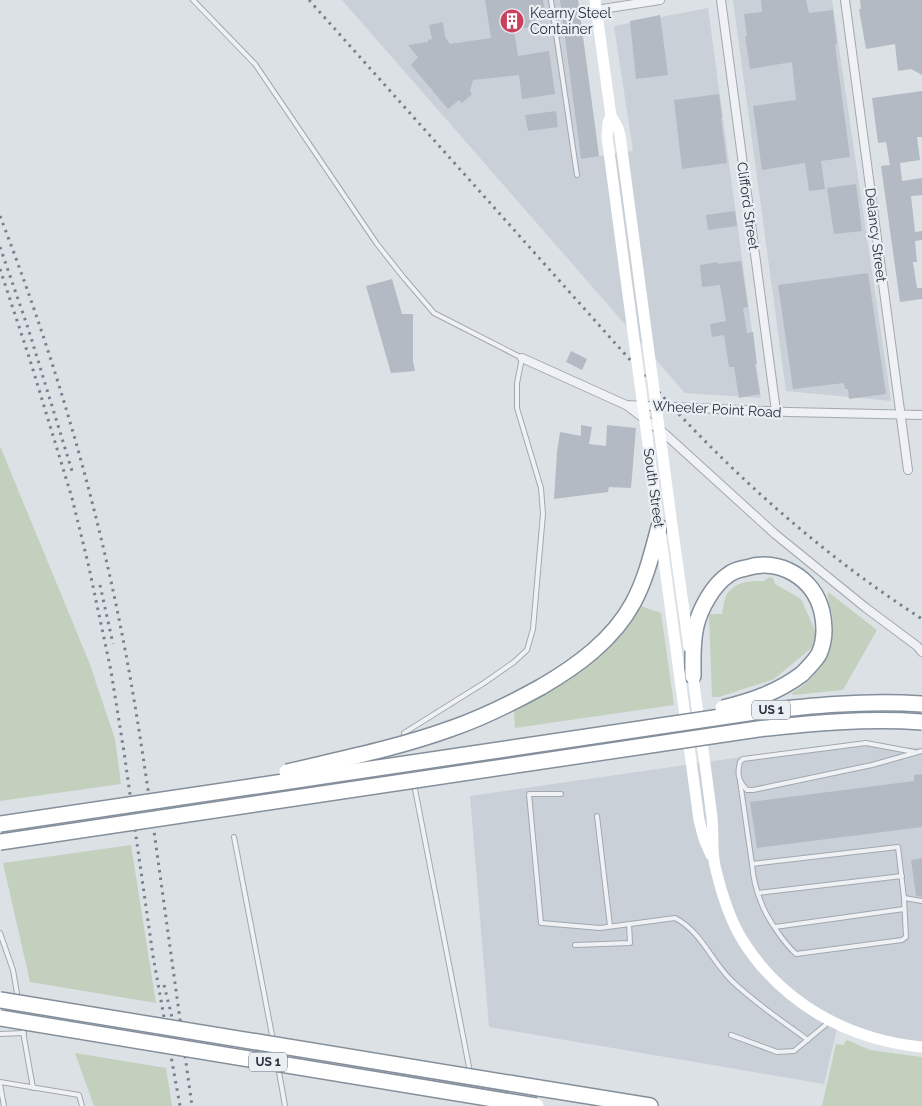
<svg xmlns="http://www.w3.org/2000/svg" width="922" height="1106" font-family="Raleway,sans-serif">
	<rect width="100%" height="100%" fill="#dce1e6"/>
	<g fill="#cad0d8">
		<polygon points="342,0 578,0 599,156 633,151 614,26 708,8 761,398 685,393"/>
		<polygon points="733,0 832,0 891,401 786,391"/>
		<polygon points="873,745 922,748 922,1048 837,1028 824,1084 489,1027 470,796 755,755"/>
	</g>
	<g fill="#c3d0be">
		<polygon points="0,446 89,662 115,739 121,784 0,801"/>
		<path d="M769 577 773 578 775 584 801 599 816 633 815 645 774 679 719 697H712L709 614H722C723 608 724 599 727 594 736 581 750 581 764 581Z"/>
		<path d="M828 592 877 630 843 690 793 695 792 693C814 679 827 665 831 638 831 633 833 628 833 623 833 612 827 603 828 592Z"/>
		<polygon points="641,606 661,613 674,705 515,728 514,710 557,687 598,656 624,631"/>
		<polygon points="131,845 156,1003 30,982 3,863"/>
		<polygon points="847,1040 870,1050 922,1057 922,1106 822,1106 836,1044 843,1045"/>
		<polygon points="75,1053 166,1068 172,1106 94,1106"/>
	</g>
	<g fill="#b4bac3">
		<polygon points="485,0 543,0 545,15 534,16 536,26 514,30 518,56 549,51 555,94 522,99 519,75 473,80 470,91 472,94 462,103 459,100 448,109 411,65 418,57 408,45 428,42 428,40 432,39 429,25 443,22 445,37 450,44 491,38"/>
		<polygon points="560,0 578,0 599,156 581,159"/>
		<polygon points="761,0 806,0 809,13 833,10 837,44 835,45 850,157 821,161 825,189 809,191 805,163 762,170 753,106 796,100 792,62 750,69 745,36 747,36 744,14 762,12"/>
		<polygon points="860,0 922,0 922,75 911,69 898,71 895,44 866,49 859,9 861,9"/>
		<polygon points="660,15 668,75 636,79 630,21"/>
		<polygon points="922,91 922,137 917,137 920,160 900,163 902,181 922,178 922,195 911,196 915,232 922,231 922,240 915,241 917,262 913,262 917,288 922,288 922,299 900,302 881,166 890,165 886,142 878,143 872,98"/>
		<polygon points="719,94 722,117 721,118 727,163 682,169 674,100"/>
		<polygon points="556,111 558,127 528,131 525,115"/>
		<polygon points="856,184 862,231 834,234 827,188"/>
		<polygon points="735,211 737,226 708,230 706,215"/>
		<polygon points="741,261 748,307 743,308 747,333 753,332 757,364 755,364 760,394 739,398 734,367 729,367 724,335 712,337 710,324 726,321 720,285 702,287 700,265 718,262 718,264"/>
		<polygon points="868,273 886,394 849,399 848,389 845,389 844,383 793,389 778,285"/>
		<polygon points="392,279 402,314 413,314 413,362 415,371 391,373 366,286"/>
		<polygon points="571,351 587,359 582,370 566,362"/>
		<polygon points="581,425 592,427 589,444 606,446 607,425 636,428 631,488 609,487 608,492 554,499 557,452 560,432 581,436"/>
		<polygon points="922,774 922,827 757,848 750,802 914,781 914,775"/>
		<polygon points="922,858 922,897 916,896 911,860"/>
	</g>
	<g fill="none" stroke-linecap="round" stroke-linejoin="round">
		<defs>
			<g id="service">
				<polyline points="193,0 255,64 377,244 404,278 434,313 522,358 517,383 517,408 541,488 543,514 533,629 527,650 514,662 484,683 404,733 405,741"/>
				<polyline points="551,0 577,175"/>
				<path d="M914 752 866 743 743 759 740 762C737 773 738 781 747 790H753L872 765 922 751"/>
				<path d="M740 781 752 864C753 877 756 890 761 902 766 917 784 943 796 954L902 940 906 937 904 898 898 847 752 864"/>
				<polyline points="414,784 470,1072"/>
				<path d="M561 794H529L541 923 600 928 675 918C701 931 712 962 732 981 755 1003 782 1021 808 1040"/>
				<polyline points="597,816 610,926"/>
				<polyline points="234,837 273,1040"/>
				<polyline points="758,893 902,876"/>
				<polyline points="904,898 922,901"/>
				<polyline points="775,927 904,909"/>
				<polyline points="0,933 13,970 18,999"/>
				<polyline points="575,945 630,943 629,924"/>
				<polyline points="22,1026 33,1088"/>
				<polyline points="0,1034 24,1033"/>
				<polyline points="731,1035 777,1052 794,1051 829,1022"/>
				<polyline points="278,1066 285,1106"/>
				<polyline points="0,1082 79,1095 82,1106"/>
				<polyline points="0,1084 4,1106"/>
			</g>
			<g id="minor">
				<polyline points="721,0 776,411"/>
				<polyline points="845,0 908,470"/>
				<polyline points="596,10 660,0"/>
				<polyline points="522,358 626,405 789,412 922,415"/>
				<polyline points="626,405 665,434 775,534 866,608 917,646 922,652"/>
			</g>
			<g id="motorway">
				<path d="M693 676C693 659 692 642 696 626 700 609 713 585 728 575 733 571 740 569 746 568 779 557 814 578 822 612 825 626 825 641 819 654 815 661 808 668 802 674"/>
				<path d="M541 687C577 666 613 640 633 603 646 579 652 553 659 527"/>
				<polyline points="539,1088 650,1106"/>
			</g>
		</defs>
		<use href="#service" stroke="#a2a8b0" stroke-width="6"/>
		<use href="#minor" stroke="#a2a8b0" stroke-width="10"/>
		<use href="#motorway" stroke="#848f9c" stroke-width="18"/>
		<use href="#service" stroke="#eff1f5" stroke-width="4"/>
		<use href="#minor" stroke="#eff1f5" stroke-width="8"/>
		<g stroke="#fff" stroke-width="11">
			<polyline points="595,0 611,116"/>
			<polyline points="672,525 689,647"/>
			<polyline points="660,531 699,820 704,839 711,855"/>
			<path d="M692 668C698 718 706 768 712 818 714 835 711 853 716 870 722 895 730 920 743 941 783 1004 849 1040 922 1047"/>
		</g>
		<use href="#motorway" stroke="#fff" stroke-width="15"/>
		<g stroke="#76818f" stroke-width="3" stroke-dasharray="2.5 5" stroke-linecap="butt">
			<path d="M309 0 656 389C735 477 823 555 922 619"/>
			<path d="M0 216C53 353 95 495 123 639 135 700 144 762 153 824 166 918 179 1012 192 1106"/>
			<polyline points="0,247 28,328 72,471"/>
			<polyline points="0,269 30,360 72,498 88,563 111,671 124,752 153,956 180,1106"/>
			<polyline points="100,585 113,644"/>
			<polyline points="164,985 171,1013 177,1044"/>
		</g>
		<defs>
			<g id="motorway-bridge">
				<path d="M723 708C752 701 778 692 802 674"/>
				<path d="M287 772C342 759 397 748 450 729 482 718 512 703 541 687"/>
				<path d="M0 824 748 713C806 706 864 700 922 704"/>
				<path d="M0 842 758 729C812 723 867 718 922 722"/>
				<polyline points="0,1000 539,1088"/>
				<polyline points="0,1018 536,1106"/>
			</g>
		</defs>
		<use href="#motorway-bridge" stroke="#848f9c" stroke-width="18" stroke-linecap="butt"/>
		<polyline stroke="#fff" stroke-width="11" points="659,527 607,137 608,123 611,116 618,128 620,135 672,525"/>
		<use href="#motorway-bridge" stroke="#fff" stroke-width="15"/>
	</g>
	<defs>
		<symbol id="building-disc" viewBox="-11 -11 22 22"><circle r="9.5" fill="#cb415d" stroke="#ebeff4"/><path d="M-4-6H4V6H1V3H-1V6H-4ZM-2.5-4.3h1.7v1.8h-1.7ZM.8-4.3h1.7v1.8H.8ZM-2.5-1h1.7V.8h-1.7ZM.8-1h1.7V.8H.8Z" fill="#fff"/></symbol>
	</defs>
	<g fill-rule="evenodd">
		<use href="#building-disc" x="498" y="7" width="28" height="28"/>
	</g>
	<g text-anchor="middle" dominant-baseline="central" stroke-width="4.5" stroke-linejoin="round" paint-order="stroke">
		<g fill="#ebeff4" stroke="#616973" stroke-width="1">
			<rect x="752" y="700.5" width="38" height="19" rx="4"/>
			<rect x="249" y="1052.5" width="38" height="19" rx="4"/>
		</g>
		<g font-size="12" font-weight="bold" fill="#262f3c">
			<text x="771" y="710">US 1</text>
			<text x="268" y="1062">US 1</text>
		</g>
		<g font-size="14" fill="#262f3c" stroke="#ebeff4" text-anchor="start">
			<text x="530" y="13">Kearny Steel<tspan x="530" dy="16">Container</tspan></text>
		</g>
		<g font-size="14" fill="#262f3c" stroke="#ebeff4">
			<text transform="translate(748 206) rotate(82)">Clifford Street</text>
			<text transform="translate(876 235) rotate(83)">Delancy Street</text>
			<text transform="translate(717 409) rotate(3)">Wheeler Point Road</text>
			<text transform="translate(654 488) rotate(82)">South Street</text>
		</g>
	</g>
</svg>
